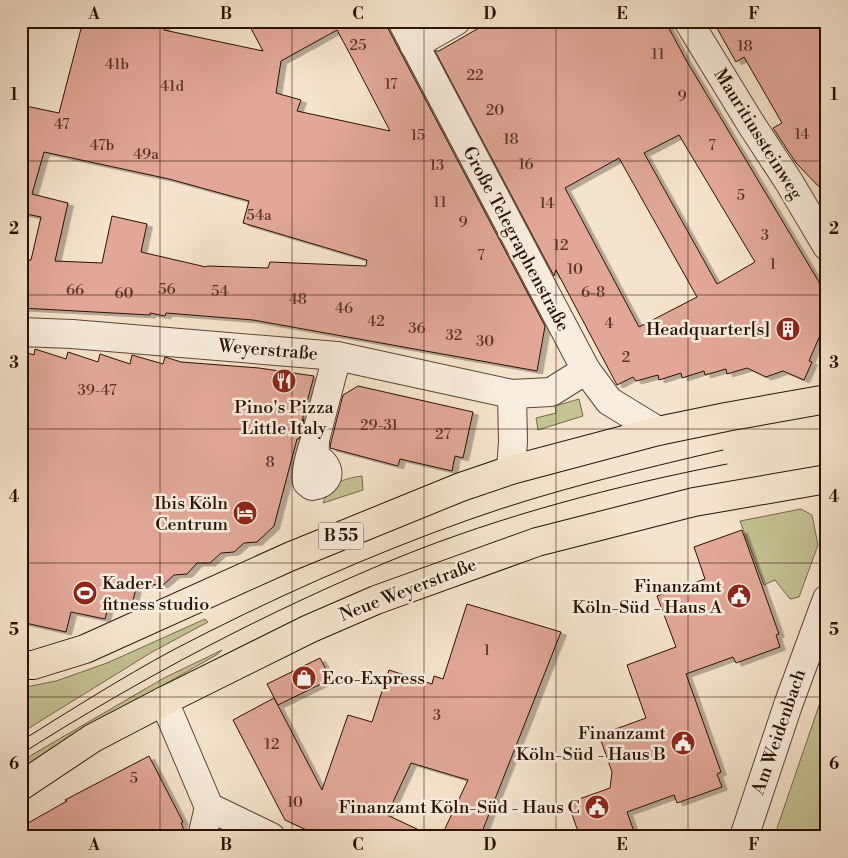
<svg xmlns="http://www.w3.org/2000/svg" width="848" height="858" font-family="'Libre Bodoni',serif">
	<defs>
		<filter id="shadow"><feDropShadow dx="5.5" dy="3" stdDeviation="0" flood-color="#0004"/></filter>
	</defs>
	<rect width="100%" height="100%" fill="#f5e4cd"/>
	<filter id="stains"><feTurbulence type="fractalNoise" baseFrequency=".004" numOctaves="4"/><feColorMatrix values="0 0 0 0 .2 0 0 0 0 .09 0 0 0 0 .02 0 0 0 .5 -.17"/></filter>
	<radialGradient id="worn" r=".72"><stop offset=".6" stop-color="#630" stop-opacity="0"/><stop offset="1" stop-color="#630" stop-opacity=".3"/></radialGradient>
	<g fill="#c3c293" stroke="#766a4a">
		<polygon points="579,399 583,416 538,430 536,418 556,413 555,406"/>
		<path d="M362 476 363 490 323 503C331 483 341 479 362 476Z"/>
		<polygon points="801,509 812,515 818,545 799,597 790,599 775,580 764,585 740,521"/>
		<polygon points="205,619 208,622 152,652 21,733 21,688 56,681 107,663"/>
		<polygon points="222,650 218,654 67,740 21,769 21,761 30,756 164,678"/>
		<polygon points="827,682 827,837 774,837 826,685"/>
	</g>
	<g fill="#e2a798" stroke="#291102" fill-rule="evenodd" filter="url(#shadow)">
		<path d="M83 21H164V30L263 51 247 21H384L545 326 537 371 253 320 166 313 165 316 150 313V315L21 308V260H31L41 217 21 213V105L59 113ZM337 30 351 56 390 131 297 111 301 100 276 93 281 61ZM44 152 169 179 249 201 243 223 367 260 366 266 270 262 268 268 207 266 206 267 141 252 147 224 112 216 102 263 55 261 68 203 32 194Z"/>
		<path d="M491 21H665L686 60 819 282 823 299 827 300V319L809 361 812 362 804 380 783 371 766 377 747 368 727 374 726 369 705 375 704 371 682 378 681 373 659 380 658 375 636 381 633 377 617 385 556 270 554 276 435 51H439ZM679 135 755 262 717 284 644 153ZM619 158 697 297 639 327 565 188Z"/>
		<polygon points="713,21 827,21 827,195 796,163 773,128 782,123 744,57 736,62"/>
		<polygon points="35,349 66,359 68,352 98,362 100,354 130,364 132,355 163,364 165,357 181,362 259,368 314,376 302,421 304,419 301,432 299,439 297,439 274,526 257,542 244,543 234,552 221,553 210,563 197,563 187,574 174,575 163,585 137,584 131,609 109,603 105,619 71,612 66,632 21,622 21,351 34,355"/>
		<polygon points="358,386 473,412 463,458 455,456 452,471 400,459 398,466 330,448 331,442 343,395"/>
		<polygon points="742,530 779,634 776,635 780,647 736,663 733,657 686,674 721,772 717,774 722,787 677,803 674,795 627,812 636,837 580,837 568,803 610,788 612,772 599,735 646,718 627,665 676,647 657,596 705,579 694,547"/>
		<polygon points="467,604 561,632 480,837 441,837 468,780 411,763 387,815 434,837 322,837 285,820 233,720 274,698 322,790 348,715 372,722 389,670 432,684 434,676 443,679"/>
		<polygon points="320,658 331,679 278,705 267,684"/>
		<polygon points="149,756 183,822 181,823 187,837 21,837 21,827 67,801 65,800"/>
	</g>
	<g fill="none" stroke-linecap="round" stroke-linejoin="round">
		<defs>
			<g id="minor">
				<polyline points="402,21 586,370 609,401 658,431"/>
				<polyline points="688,21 751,124 789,182 827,246"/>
				<polyline points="414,45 456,21"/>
				<polyline points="21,332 72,334 337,356 512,394 551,392 586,370"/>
				<path d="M315 441C315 446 314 453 317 458 319 460 321 461 323 463 333 475 325 484 312 486L307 482C305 468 312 450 316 436 323 410 330 383 337 356"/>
				<polyline points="511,470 513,441 512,394"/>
				<polyline points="164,701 209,807 271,837"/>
				<polyline points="202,837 209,807"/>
				<polyline points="744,837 788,705 827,599"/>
			</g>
			<g id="major">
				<polyline points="21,665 33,665 85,649 289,557 461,487 511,470 658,431 726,417 827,399"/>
				<polyline points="21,786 93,738 164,701 309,629 376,600 537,542 694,502 827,479"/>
			</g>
		</defs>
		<use href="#minor" stroke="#5c4635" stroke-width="30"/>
		<use href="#major" stroke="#291102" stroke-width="30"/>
		<use href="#minor" stroke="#f8edde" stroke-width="28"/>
		<use href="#major" stroke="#f5e4cd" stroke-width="28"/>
		<g stroke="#291102" stroke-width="1">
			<path d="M21 741C71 710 121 678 173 650 269 600 369 555 471 519 553 490 638 470 723 450"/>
			<path d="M21 754C141 678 266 612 397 558 503 515 615 486 727 464"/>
		</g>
	</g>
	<path fill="none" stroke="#291102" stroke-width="1" stroke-opacity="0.55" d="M160 21V837M292 21V837M424 21V837M556 21V837M688 21V837M21 161H827M21 295H827M21 429H827M21 563H827M21 697H827"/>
	<defs>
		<symbol id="building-disc" viewBox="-11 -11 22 22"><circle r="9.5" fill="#8f2418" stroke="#f8edde"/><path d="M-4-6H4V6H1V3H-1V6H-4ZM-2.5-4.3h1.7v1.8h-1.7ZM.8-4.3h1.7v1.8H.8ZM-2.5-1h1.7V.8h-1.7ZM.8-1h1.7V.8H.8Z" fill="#fff"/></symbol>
		<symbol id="restaurant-disc" viewBox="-11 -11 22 22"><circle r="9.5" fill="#8f2418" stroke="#f8edde"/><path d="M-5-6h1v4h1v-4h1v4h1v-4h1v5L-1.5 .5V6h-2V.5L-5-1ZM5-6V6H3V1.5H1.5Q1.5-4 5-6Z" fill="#fff"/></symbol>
		<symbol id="hotel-disc" viewBox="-11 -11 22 22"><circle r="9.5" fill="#8f2418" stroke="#f8edde"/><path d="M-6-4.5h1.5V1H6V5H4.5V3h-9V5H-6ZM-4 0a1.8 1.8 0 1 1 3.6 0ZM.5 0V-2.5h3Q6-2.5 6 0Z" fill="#fff"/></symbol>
		<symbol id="stadium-disc" viewBox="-11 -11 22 22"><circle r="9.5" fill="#8f2418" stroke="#f8edde"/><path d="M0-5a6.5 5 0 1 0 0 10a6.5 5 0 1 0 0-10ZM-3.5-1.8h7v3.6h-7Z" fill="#fff"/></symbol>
		<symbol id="civic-disc" viewBox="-11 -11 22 22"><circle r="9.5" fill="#8f2418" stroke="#f8edde"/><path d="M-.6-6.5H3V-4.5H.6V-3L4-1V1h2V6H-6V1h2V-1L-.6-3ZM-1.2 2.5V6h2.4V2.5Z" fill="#fff"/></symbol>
		<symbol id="shop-disc" viewBox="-11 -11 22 22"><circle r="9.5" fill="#8f2418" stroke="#f8edde"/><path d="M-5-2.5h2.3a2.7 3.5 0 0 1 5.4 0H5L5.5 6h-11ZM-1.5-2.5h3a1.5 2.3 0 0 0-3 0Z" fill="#fff"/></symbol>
	</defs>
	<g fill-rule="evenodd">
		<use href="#building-disc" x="774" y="315" width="28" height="28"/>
		<use href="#restaurant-disc" x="270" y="367" width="28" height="28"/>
		<use href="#hotel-disc" x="231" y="499" width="28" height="28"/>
		<use href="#stadium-disc" x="71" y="579" width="28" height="28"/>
		<use href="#civic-disc" x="725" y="582" width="28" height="28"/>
		<use href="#shop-disc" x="290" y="664" width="28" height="28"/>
		<use href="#civic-disc" x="669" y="729" width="28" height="28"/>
		<use href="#civic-disc" x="583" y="793" width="28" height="28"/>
	</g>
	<g text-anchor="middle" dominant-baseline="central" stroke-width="5" stroke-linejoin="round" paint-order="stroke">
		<g font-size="15" fill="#573628">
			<text x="358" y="45">25</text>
			<text x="745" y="46">18</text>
			<text x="658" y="54">11</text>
			<text x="117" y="64">41b</text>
			<text x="475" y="75">22</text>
			<text x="391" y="84">17</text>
			<text x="172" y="86">41d</text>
			<text x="682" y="96">9</text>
			<text x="495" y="110">20</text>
			<text x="62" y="124">47</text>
			<text x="802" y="134">14</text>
			<text x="418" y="135">15</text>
			<text x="511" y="139">18</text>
			<text x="102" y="145">47b</text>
			<text x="712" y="145">7</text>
			<text x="146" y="154">49a</text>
			<text x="526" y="164">16</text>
			<text x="437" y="165">13</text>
			<text x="741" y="195">5</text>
			<text x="440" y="202">11</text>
			<text x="547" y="203">14</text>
			<text x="259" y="215">54a</text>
			<text x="463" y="222">9</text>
			<text x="765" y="235">3</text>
			<text x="561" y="245">12</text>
			<text x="481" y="255">7</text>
			<text x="773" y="264">1</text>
			<text x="575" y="269">10</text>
			<text x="167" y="289">56</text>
			<text x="75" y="290">66</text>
			<text x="220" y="291">54</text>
			<text x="593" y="292">6-8</text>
			<text x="124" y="293">60</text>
			<text x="298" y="299">48</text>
			<text x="344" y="308">46</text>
			<text x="376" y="321">42</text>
			<text x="609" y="323">4</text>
			<text x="417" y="328">36</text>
			<text x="454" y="335">32</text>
			<text x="485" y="341">30</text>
			<text x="626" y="357">2</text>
			<text x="97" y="390">39-47</text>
			<text x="379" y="425">29-31</text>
			<text x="443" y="434">27</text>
			<text x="270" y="462">8</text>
			<text x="487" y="650">1</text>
			<text x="437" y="715">3</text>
			<text x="272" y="744">12</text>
			<text x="134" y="778">5</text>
			<text x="295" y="802">10</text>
		</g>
		<rect fill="#f8edde" stroke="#675344" stroke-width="1" x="318.5" y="522.5" width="45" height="27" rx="4"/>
		<g font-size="16" font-weight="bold" fill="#291102">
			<text x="341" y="536">B 55</text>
		</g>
		<g font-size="18" fill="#291102" stroke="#f8edde">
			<text transform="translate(758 134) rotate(58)">Mauritiussteinweg</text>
			<text transform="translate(516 239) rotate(62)">Große Telegraphenstraße</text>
			<text transform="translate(268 350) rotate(5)">Weyerstraße</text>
			<text transform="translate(408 590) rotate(-21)">Neue Weyerstraße</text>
			<text transform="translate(779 732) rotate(-71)">Am Weidenbach</text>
		</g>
		<g font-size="18" fill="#291102" stroke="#f8edde" text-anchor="end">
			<text x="770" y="329">Headquarter[s]</text>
			<text x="284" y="407" text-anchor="middle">Pino's Pizza<tspan x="284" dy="21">Little Italy</tspan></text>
			<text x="228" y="503">Ibis Köln<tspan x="228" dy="21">Centrum</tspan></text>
			<text x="102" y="583" text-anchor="start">Kader 1<tspan x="102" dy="21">fitness studio</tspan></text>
			<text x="722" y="586">Finanzamt<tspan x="722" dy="21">Köln-Süd - Haus A</tspan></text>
			<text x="322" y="678" text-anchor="start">Eco-Express</text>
			<text x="666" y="733">Finanzamt<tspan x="666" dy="21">Köln-Süd - Haus B</tspan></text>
			<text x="580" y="807">Finanzamt Köln-Süd - Haus C</text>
		</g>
	</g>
	<rect width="848" height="858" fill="none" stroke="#f5e4cd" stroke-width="55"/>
	<rect x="28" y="28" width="792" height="802" fill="none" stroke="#291102" stroke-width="2"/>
	<g font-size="16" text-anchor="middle" font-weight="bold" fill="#291102">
		<text x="94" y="19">A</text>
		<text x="226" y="19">B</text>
		<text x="358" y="19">C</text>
		<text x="490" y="19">D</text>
		<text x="622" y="19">E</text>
		<text x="754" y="19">F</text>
		<text x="14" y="100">1</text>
		<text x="834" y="100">1</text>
		<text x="14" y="234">2</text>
		<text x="834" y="234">2</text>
		<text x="14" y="368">3</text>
		<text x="834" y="368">3</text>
		<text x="14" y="502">4</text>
		<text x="834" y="502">4</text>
		<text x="14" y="635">5</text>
		<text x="834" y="635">5</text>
		<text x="14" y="769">6</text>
		<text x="834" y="769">6</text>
		<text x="94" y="850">A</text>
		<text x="226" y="850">B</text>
		<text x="358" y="850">C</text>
		<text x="490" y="850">D</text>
		<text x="622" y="850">E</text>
		<text x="754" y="850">F</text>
	</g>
	<rect width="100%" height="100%" filter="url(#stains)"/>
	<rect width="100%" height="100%" fill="url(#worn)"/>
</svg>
